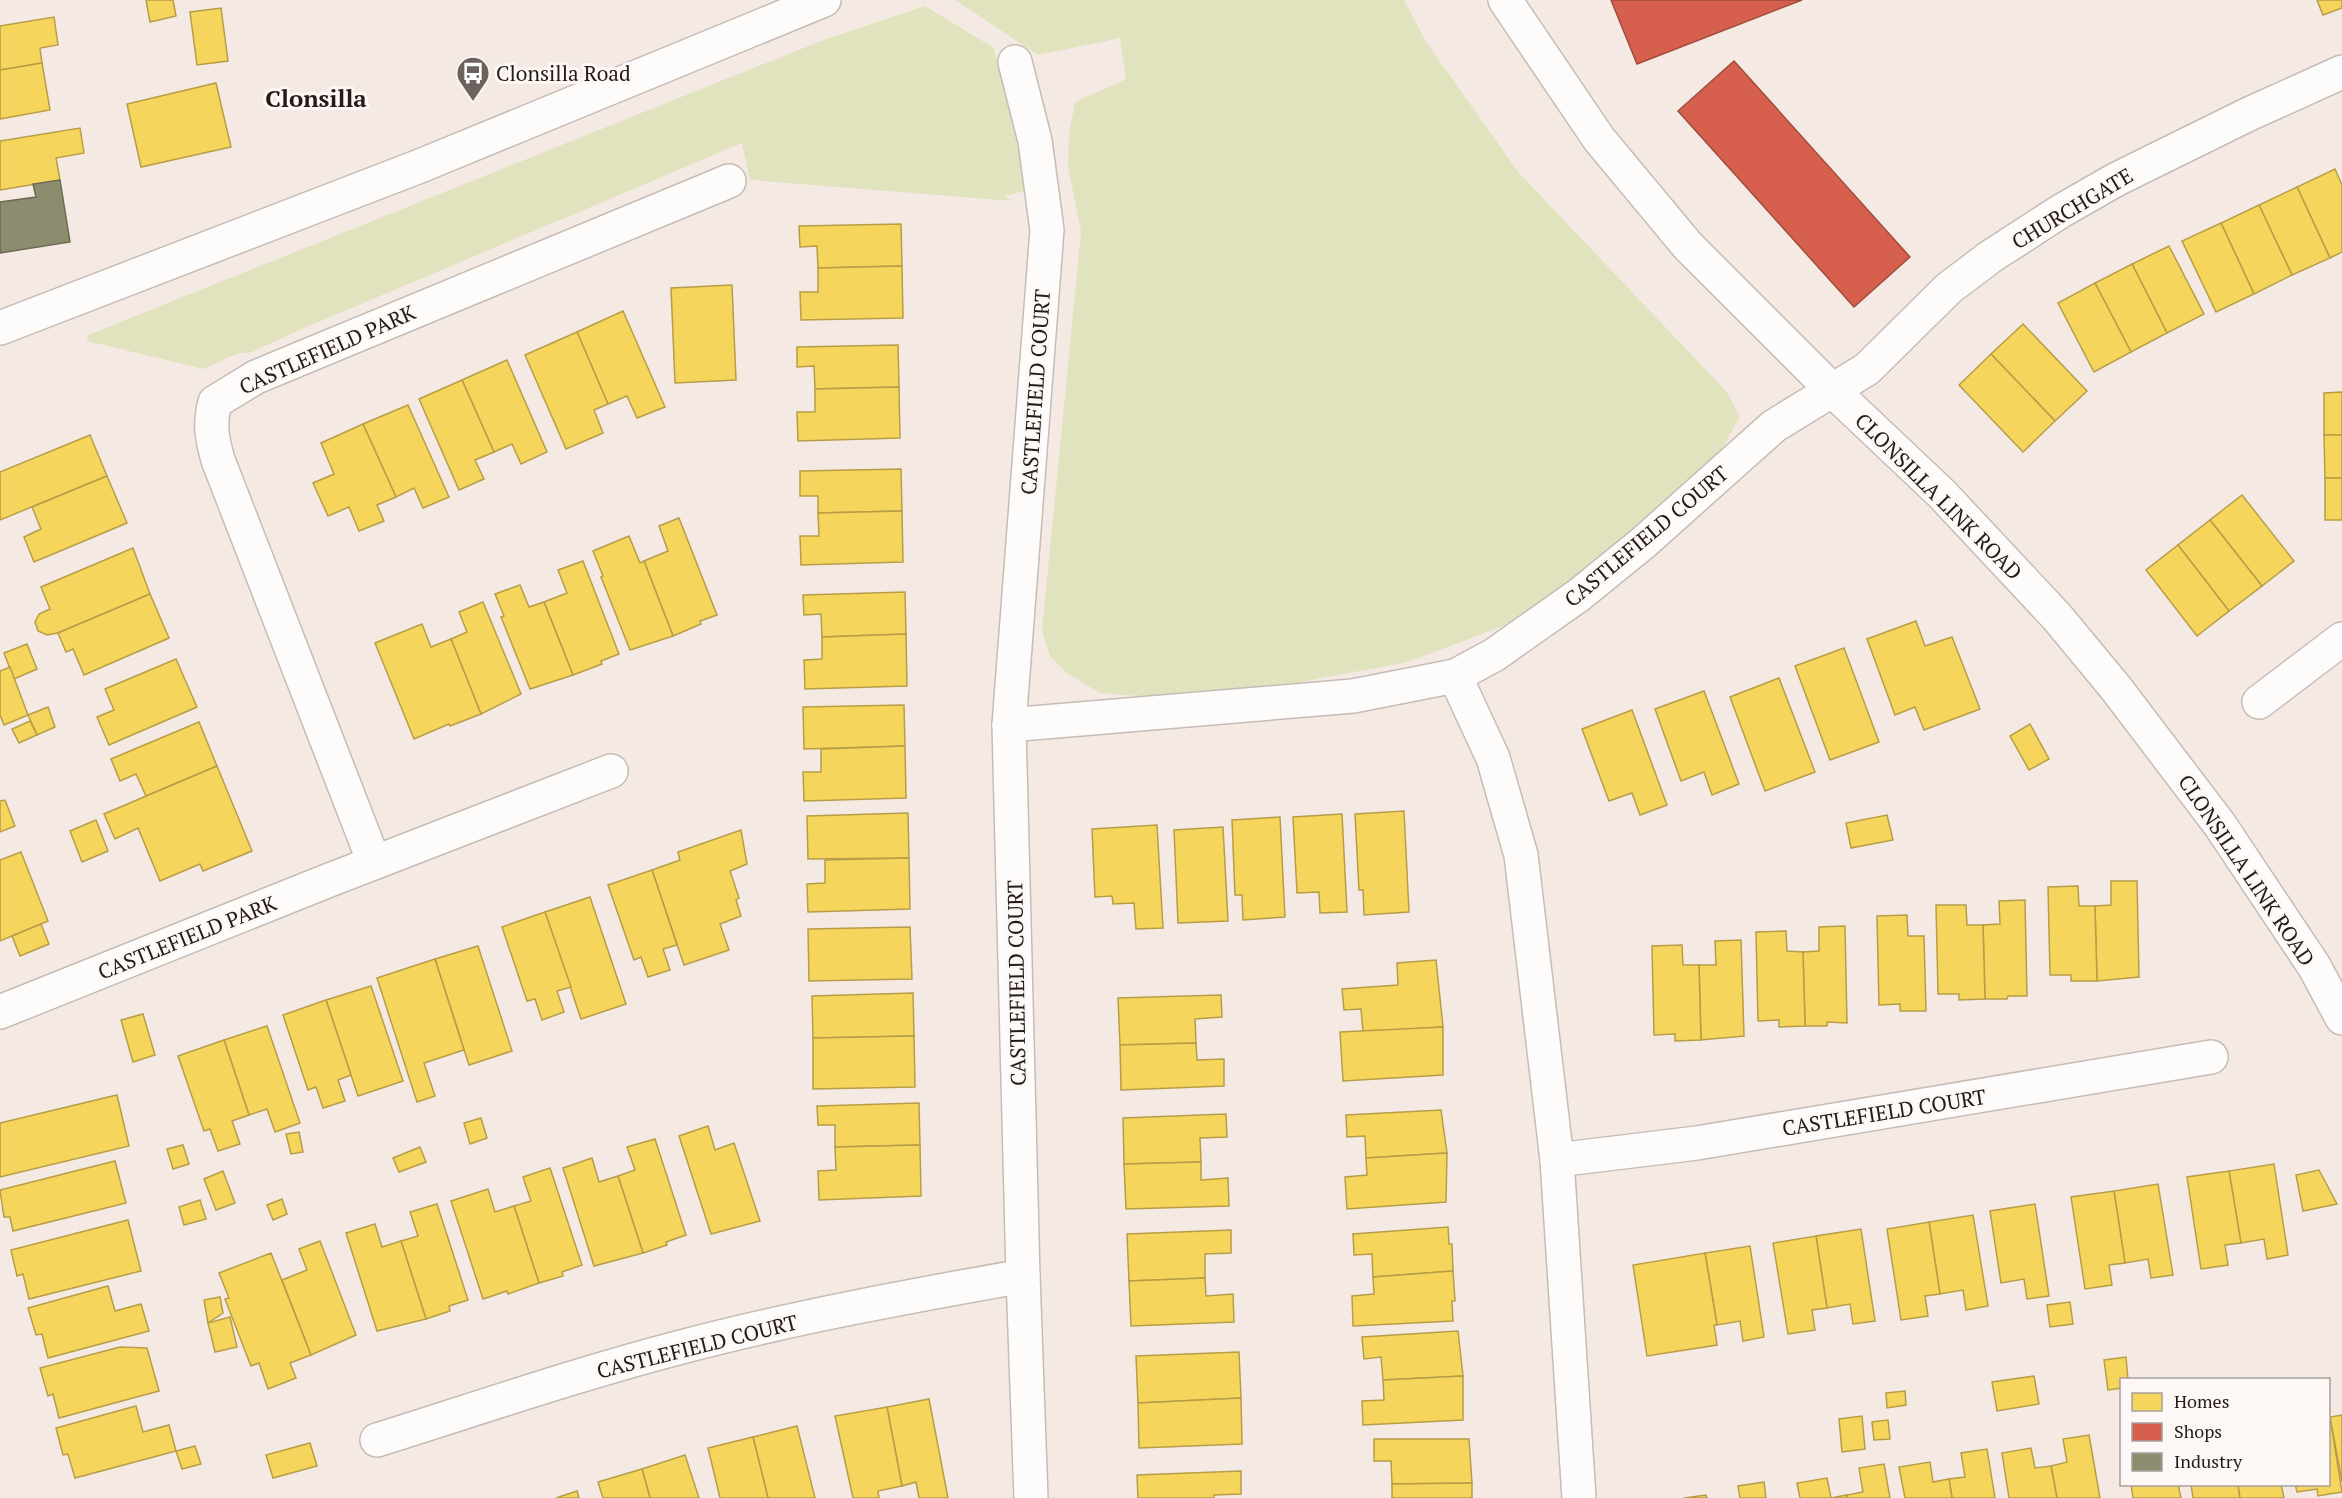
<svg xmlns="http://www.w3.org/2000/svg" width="2342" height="1498" font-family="'PT Serif',serif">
	<rect width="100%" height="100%" fill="#f5eae3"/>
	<g fill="#e1e2be">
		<polygon points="955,0 1404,0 1426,42 1519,173 1726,391 1740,416 1718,457 1608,560 1511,623 1408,662 1279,686 1150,697 1100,693 1068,674 1050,656 1042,631 1081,232 1068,167 1069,135 1075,102 1126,79 1120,38 1038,55"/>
		<polygon points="925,6 994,48 1028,190 1004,196 1012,201 750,180 742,143 302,329 252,352 236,354 204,369 87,341 88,335 821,41"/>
	</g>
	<g fill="#f6d55c" stroke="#b79d47" stroke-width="1.5">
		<polygon points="146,0 173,0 176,16 150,22"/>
		<polygon points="2317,0 2342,0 2342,8 2323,15"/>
		<polygon points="221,8 228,61 197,65 190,12"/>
		<polygon points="54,17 58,45 40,48 42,63 0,70 0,26"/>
		<polygon points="42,63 50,110 0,119 0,70"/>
		<polygon points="216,83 231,147 141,167 127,104"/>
		<polygon points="80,128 84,153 56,158 60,180 0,190 0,141"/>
		<polygon points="2335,169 2342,185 2342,252 2330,258 2297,187"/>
		<polygon points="2297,187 2330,258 2292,275 2259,205"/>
		<polygon points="2259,205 2292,275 2254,294 2221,223"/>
		<polygon points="2221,223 2254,294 2216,312 2182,241"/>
		<polygon points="901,224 902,266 818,268 817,246 800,247 799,226"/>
		<polygon points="2169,246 2204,314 2167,333 2132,264"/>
		<polygon points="2132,264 2167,333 2131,352 2095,283"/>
		<polygon points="902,266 903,318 801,320 800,292 818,292 818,268"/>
		<polygon points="2095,283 2131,352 2094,372 2058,303"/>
		<polygon points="732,285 736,380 675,383 671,288"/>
		<polygon points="623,311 665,407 637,418 627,396 608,404 577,332"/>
		<polygon points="2023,324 2087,391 2055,421 1991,354"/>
		<polygon points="577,332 608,404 594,410 603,433 566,449 525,355"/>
		<polygon points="898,345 899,387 815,389 814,366 797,367 797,347"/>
		<polygon points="1991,354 2055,421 2023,452 1959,385"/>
		<polygon points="507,360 547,452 521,464 512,444 494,452 462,380"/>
		<polygon points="462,380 494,452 475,460 484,479 459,490 419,399"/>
		<polygon points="899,387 900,438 798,441 797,412 815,412 815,389"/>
		<polygon points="2342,392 2342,435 2324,435 2324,393"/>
		<polygon points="408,405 449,497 423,508 414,488 396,497 363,424"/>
		<polygon points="363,424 396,497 377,505 384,521 359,531 349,507 328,516 313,483 334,474 321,443"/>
		<polygon points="90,435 107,476 0,520 0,472"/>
		<polygon points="2324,435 2342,435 2342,478 2325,478"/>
		<polygon points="901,469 902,511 818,513 818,496 800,496 800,471"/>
		<polygon points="107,476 127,523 34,562 24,537 41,529 32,507"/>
		<rect x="2325" y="478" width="17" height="42"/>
		<polygon points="2242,495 2294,561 2262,586 2210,520"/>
		<polygon points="902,511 903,562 801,565 800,536 819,536 818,513"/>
		<polygon points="679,518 717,615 700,621 701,624 673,636 644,561 668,551 659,526"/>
		<polygon points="2210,520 2262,586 2229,611 2178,545"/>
		<polygon points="629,536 640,563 644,561 673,636 630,650 601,577 603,576 593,551"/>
		<polygon points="2178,545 2229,611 2197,636 2146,570"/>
		<polygon points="133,548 150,594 58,633 47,635 38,631 35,622 39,614 50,609 41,587"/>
		<polygon points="583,561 619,654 601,661 602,664 573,675 544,602 567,593 558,570"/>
		<polygon points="520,585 529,607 544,602 573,675 530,689 501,617 504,616 495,594"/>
		<polygon points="905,592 906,634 822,637 821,614 804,615 803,595"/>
		<polygon points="150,594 169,638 84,675 73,649 66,652 58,633"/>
		<polygon points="483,602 521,694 481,714 451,639 467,632 459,612"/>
		<polygon points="1916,621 1925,646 1952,637 1980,709 1924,730 1915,707 1895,715 1867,639"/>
		<polygon points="422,624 431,647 451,639 481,714 450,726 449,724 414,739 375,643"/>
		<polygon points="906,634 907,686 805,689 804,660 822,659 822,637"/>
		<polygon points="27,644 37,669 14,679 4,653"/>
		<polygon points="1844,648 1879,742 1830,760 1795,666"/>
		<polygon points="176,659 197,707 109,745 97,717 114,710 105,689"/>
		<polygon points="10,667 28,715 4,725 0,715 0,671"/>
		<polygon points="1779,678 1815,772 1765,791 1730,697"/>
		<polygon points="1704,691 1739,784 1712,795 1704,772 1681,781 1655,709"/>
		<polygon points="904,705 905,746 804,749 803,707"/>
		<polygon points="48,707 55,727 37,735 28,715"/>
		<polygon points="1632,710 1667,805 1640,815 1632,793 1609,801 1582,729"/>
		<polygon points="30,721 37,735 19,743 12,729"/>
		<polygon points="199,722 217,766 146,796 136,774 120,781 111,759"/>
		<polygon points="2030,724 2049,759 2029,770 2010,736"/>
		<polygon points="905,746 906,798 804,801 803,772 821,772 821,749"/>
		<polygon points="217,766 252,851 203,871 200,864 160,881 138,828 115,839 104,814"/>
		<polygon points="5,800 15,826 0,832 0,801"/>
		<polygon points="1404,811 1409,912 1364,915 1363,890 1359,890 1355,814"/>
		<polygon points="908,813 909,858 808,859 807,816"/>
		<polygon points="1342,814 1347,912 1320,913 1319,892 1297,893 1293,817"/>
		<polygon points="1887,815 1893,840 1851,848 1846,823"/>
		<polygon points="1280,817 1285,917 1243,920 1242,895 1235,895 1232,820"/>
		<polygon points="96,820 108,851 82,862 70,831"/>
		<polygon points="1157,825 1163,928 1136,929 1134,903 1113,904 1112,896 1095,897 1092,829"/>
		<polygon points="1223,827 1228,921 1178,923 1174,830"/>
		<polygon points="741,830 747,864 730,871 739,898 736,900 741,916 720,924 729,950 684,965 652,870 680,860 678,852"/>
		<polygon points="21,852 48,921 0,941 0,860"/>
		<polygon points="909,858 910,909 808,912 807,884 825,883 825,860"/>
		<polygon points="652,870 677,945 663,949 670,970 648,977 641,957 634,960 608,885"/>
		<polygon points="2111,881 2137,881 2139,977 2097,981 2095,906 2111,905"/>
		<polygon points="2078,886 2079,906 2095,906 2097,981 2071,981 2071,975 2050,975 2048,887"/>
		<polygon points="590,897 626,1004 581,1019 545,912"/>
		<polygon points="2025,900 2027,996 2008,996 2007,999 1985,999 1983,925 2000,924 1999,901"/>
		<polygon points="1936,905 1966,905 1967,925 1983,925 1985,999 1959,1000 1959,994 1938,994"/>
		<polygon points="545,912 571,987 557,991 564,1012 542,1020 535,999 527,1001 502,927"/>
		<polygon points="1907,915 1908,936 1924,936 1926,1011 1900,1011 1900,1004 1879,1005 1877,916"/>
		<polygon points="41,924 49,944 20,956 12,936"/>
		<polygon points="1845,926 1847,1023 1827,1022 1827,1026 1805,1026 1803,952 1819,951 1819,927"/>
		<polygon points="910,927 912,979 809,981 808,929"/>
		<polygon points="1786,931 1787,951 1803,952 1805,1026 1779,1027 1779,1020 1758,1021 1756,932"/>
		<polygon points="1741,940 1744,1036 1701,1040 1699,965 1716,965 1715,941"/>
		<polygon points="1682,945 1683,965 1699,965 1701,1040 1675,1041 1675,1034 1654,1035 1652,946"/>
		<polygon points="478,946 512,1051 469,1065 435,959"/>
		<polygon points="435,959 464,1050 424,1063 435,1096 417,1102 377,978"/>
		<polygon points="1436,960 1443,1027 1363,1032 1361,1009 1344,1010 1342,989 1398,985 1397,963"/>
		<polygon points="371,986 403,1081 358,1096 326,1000"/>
		<polygon points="913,993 914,1036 813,1038 812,996"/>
		<polygon points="1221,995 1222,1017 1195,1019 1196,1043 1120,1045 1118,998"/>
		<polygon points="326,1000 351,1075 338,1080 345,1101 323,1108 316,1087 308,1090 283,1015"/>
		<polygon points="143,1014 155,1055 133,1062 121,1020"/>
		<polygon points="267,1026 300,1123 275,1132 267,1109 249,1115 224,1040"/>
		<polygon points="1443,1027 1443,1075 1343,1081 1340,1032"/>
		<polygon points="914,1036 915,1087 813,1089 813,1038"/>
		<polygon points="224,1040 249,1115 232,1121 240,1144 218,1151 210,1129 204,1131 178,1056"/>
		<polygon points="1196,1043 1197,1060 1224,1059 1224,1086 1121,1090 1120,1045"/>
		<polygon points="117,1095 129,1146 0,1177 0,1123"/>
		<polygon points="919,1103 920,1145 835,1147 835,1125 818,1125 817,1106"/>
		<polygon points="1441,1110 1447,1153 1366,1158 1365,1136 1347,1137 1346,1115"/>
		<polygon points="1226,1114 1227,1137 1200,1138 1201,1162 1124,1164 1123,1118"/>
		<polygon points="481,1118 487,1138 470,1144 464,1123"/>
		<polygon points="708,1126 715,1150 734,1143 760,1221 711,1234 679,1136"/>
		<polygon points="299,1132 303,1152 291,1154 286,1134"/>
		<polygon points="655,1139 686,1235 666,1242 667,1245 643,1253 618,1176 635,1170 627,1147"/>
		<polygon points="183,1145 189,1164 173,1169 167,1149"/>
		<polygon points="920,1145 921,1196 819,1200 818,1171 836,1170 835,1147"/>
		<polygon points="420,1147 426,1162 399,1172 393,1158"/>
		<polygon points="1447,1153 1446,1202 1347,1209 1345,1177 1367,1175 1366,1158"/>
		<polygon points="592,1158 599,1182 618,1176 643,1253 594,1266 563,1168"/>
		<polygon points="115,1161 126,1203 13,1231 10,1217 4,1217 0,1190"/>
		<polygon points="1201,1162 1201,1180 1228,1178 1229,1206 1126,1209 1124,1164"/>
		<polygon points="2274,1164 2288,1255 2267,1259 2264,1239 2241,1243 2229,1171"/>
		<polygon points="550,1168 582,1265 562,1272 563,1276 539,1283 514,1206 531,1201 523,1177"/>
		<polygon points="2319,1170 2337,1204 2303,1211 2296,1175"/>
		<polygon points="223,1171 235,1203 216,1210 204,1179"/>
		<polygon points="2229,1171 2241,1243 2225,1245 2228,1265 2201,1269 2187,1177"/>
		<polygon points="2158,1184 2173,1275 2151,1278 2148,1259 2125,1263 2114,1191"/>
		<polygon points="488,1189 495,1212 514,1206 539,1283 508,1294 507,1291 483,1299 451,1201"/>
		<polygon points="2114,1191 2125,1263 2109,1265 2112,1285 2085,1289 2071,1197"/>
		<polygon points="282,1199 287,1214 273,1220 267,1205"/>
		<polygon points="200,1200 206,1219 184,1225 179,1207"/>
		<polygon points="437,1204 468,1300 449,1306 450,1311 426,1319 401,1241 418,1236 410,1212"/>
		<polygon points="2035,1204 2049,1296 2027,1299 2024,1279 2001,1283 1990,1211"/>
		<polygon points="1973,1215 1988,1306 1966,1310 1963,1290 1940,1294 1929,1222"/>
		<polygon points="128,1220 141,1271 29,1299 23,1274 17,1276 11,1250"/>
		<polygon points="1929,1222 1940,1294 1925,1296 1928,1316 1901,1320 1887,1229"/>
		<polygon points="375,1224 382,1247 401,1241 426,1319 377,1331 346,1233"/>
		<polygon points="1448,1227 1449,1244 1452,1244 1453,1271 1373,1277 1372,1254 1354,1255 1353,1234"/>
		<polygon points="1861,1229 1875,1321 1853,1324 1850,1304 1827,1308 1816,1236"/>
		<polygon points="1231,1230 1231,1253 1205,1254 1205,1278 1129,1281 1127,1234"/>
		<polygon points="1816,1236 1827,1308 1812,1310 1815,1330 1788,1334 1773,1243"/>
		<polygon points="320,1241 356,1335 311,1355 282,1280 307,1270 299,1249"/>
		<polygon points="1750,1246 1764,1337 1743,1341 1740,1321 1717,1325 1705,1253"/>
		<polygon points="271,1253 311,1355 290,1363 296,1378 268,1389 259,1363 251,1366 225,1299 229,1298 219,1273"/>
		<polygon points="1705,1253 1717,1325 1714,1325 1717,1345 1647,1356 1633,1265"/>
		<polygon points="1453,1271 1455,1301 1452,1301 1453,1321 1353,1326 1352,1296 1374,1294 1373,1277"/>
		<polygon points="1205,1278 1206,1296 1233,1294 1234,1322 1131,1326 1129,1281"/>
		<polygon points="108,1286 115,1311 141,1304 149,1331 48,1358 42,1334 36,1335 28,1308"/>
		<polygon points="220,1297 223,1313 208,1323 204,1300"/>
		<polygon points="2070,1302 2073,1324 2050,1327 2047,1305"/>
		<polygon points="230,1317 237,1347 215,1352 208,1323"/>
		<polygon points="1458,1331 1463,1376 1383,1380 1381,1357 1364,1359 1362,1337"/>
		<polygon points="120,1347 147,1348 159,1391 59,1418 53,1394 48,1396 40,1368"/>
		<polygon points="1239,1352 1241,1398 1138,1403 1136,1356"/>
		<polygon points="2126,1357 2128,1380 2122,1380 2122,1388 2108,1390 2104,1360"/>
		<polygon points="1463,1376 1463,1420 1363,1425 1362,1401 1384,1400 1383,1380"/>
		<polygon points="2034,1376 2039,1404 1997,1411 1992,1382"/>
		<polygon points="1905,1391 1906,1405 1887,1408 1886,1393"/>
		<polygon points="1241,1398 1242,1444 1139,1448 1138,1403"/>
		<polygon points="929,1399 948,1498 919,1498 916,1482 902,1486 901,1482 887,1407"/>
		<polygon points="136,1406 143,1432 169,1425 176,1451 75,1478 68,1454 63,1455 56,1428"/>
		<polygon points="887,1407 902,1486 878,1491 879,1498 853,1498 835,1416"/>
		<polygon points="2342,1415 2342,1482 2330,1417"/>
		<polygon points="1862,1416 1865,1449 1842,1452 1839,1419"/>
		<polygon points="2328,1417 2330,1417 2342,1492 2318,1496 2317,1489 2297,1492 2295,1484 2328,1484"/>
		<polygon points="1888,1420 1890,1439 1874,1440 1872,1422"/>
		<polygon points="797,1426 815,1498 768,1498 753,1437"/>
		<polygon points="2089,1435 2100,1498 2057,1498 2051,1466 2067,1462 2063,1439"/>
		<polygon points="753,1437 768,1498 720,1498 708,1448"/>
		<polygon points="1374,1439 1469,1439 1472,1483 1392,1484 1391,1461 1374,1461"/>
		<polygon points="310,1443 317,1466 273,1478 266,1455"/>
		<polygon points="195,1446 201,1464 182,1469 176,1451"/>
		<polygon points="2031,1448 2035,1468 2051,1466 2057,1498 2009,1498 2002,1453"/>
		<polygon points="1987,1449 1995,1498 1952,1498 1949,1479 1965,1477 1961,1453"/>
		<polygon points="685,1455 699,1498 650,1498 642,1469"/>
		<polygon points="1930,1462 1933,1482 1949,1479 1952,1498 1905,1498 1899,1467"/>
		<polygon points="1884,1464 1890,1498 1847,1498 1847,1495 1863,1492 1859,1468"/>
		<polygon points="642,1469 650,1498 603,1498 598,1482"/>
		<polygon points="1241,1471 1241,1494 1214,1495 1214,1498 1138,1498 1137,1475"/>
		<polygon points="1827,1478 1831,1498 1847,1495 1847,1498 1800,1498 1797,1483"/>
		<polygon points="1764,1482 1766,1498 1740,1498 1738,1486"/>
		<polygon points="1472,1483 1472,1498 1392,1498 1392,1484"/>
		<polygon points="2131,1484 2178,1484 2181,1498 2133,1498"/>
		<polygon points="2191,1484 2238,1484 2240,1498 2193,1498"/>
		<polygon points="2238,1484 2281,1484 2284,1498 2240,1498"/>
		<polygon points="577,1491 579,1498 556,1498"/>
		<polygon points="1706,1495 1707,1498 1684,1498"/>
	</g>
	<g fill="#d6604d" stroke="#a14b3c" stroke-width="1.5">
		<polygon points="1611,0 1802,0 1637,64"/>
		<polygon points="1734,61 1910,257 1854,307 1678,111"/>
	</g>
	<polygon fill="#8c8c6e" stroke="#6d6a54" stroke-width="1.5" points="60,180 70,242 0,253 0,202 36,197 33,184"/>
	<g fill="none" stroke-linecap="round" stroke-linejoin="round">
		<defs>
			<g id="minor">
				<polyline points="1505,0 1599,139 1688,246 1832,390 1942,494 2057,617 2115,687 2220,825 2314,966 2342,1018"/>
				<polyline points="1015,62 1035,141 1047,230 1009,725 1023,1276 1031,1498"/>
				<polyline points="1455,676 1493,758 1521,855 1557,1160 1579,1498"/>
				<polyline points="2259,702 2342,639"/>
				<polyline points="1009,725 1353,696 1455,676 1494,655 1579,595 1643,543 1774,426 1867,369 1949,288 1990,257 2061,211 2117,179 2249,114 2342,72"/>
				<path d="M374 862 218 460C212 439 209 424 215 402L256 377 729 181"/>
				<polyline points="0,1012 327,881 611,771"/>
				<polyline points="1557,1160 1697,1143 2211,1057"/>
				<path d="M377 1440C479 1408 581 1373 685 1346 796 1317 910 1296 1023 1276"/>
			</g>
			<polyline id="major" points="0,328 420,166 824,0"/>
		</defs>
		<use href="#minor" stroke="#c6bcb6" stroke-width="36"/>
		<use href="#major" stroke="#c6bcb6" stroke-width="36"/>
		<use href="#minor" stroke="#fefcfb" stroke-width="33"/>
		<use href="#major" stroke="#fefcfb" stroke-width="33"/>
	</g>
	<defs>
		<symbol id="bus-pin" viewBox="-11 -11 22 30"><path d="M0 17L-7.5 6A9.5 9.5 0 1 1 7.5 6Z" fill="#6d635e" stroke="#fdf8f5"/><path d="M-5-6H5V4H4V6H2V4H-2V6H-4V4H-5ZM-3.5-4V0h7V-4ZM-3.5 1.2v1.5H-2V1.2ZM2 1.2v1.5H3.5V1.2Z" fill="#fff"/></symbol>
	</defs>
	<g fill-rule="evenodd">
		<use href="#bus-pin" x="454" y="54" width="38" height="52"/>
	</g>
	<g text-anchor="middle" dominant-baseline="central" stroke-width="6" stroke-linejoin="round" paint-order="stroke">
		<g font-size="21" fill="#241b16" stroke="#fdf8f5" text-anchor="start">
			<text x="496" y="73">Clonsilla Road</text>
		</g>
		<g font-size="21" fill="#241b16" stroke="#fdf8f5">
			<text transform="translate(2072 208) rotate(-31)">CHURCHGATE</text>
			<text transform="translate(327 349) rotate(-24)">CASTLEFIELD PARK</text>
			<text transform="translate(1035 392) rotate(-86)">CASTLEFIELD COURT</text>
			<text transform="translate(1939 496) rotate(45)">CLONSILLA LINK ROAD</text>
			<text transform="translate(1646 536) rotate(-40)">CASTLEFIELD COURT</text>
			<text transform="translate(2247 870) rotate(56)">CLONSILLA LINK ROAD</text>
			<text transform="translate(187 937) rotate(-22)">CASTLEFIELD PARK</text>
			<text transform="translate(1016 983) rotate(-91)">CASTLEFIELD COURT</text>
			<text transform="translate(1884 1112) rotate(-9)">CASTLEFIELD COURT</text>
			<text transform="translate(697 1346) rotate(-14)">CASTLEFIELD COURT</text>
		</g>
		<g font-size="24" font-weight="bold" fill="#241b16" stroke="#fdf8f5">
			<text x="316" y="98">Clonsilla</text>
		</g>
	</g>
	<rect x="2120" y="1378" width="210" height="108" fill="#fdf8f5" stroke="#a6a09c" stroke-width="1.5"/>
	<rect x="2132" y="1393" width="30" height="18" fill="#f6d55c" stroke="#a6a09c" stroke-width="1.5"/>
	<text x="2174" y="1408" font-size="18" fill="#241b16">Homes</text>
	<rect x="2132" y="1423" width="30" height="18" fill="#d6604d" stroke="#a6a09c" stroke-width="1.5"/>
	<text x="2174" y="1438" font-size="18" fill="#241b16">Shops</text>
	<rect x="2132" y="1453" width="30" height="18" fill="#8c8c6e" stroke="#a6a09c" stroke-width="1.5"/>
	<text x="2174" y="1468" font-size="18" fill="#241b16">Industry</text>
</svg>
